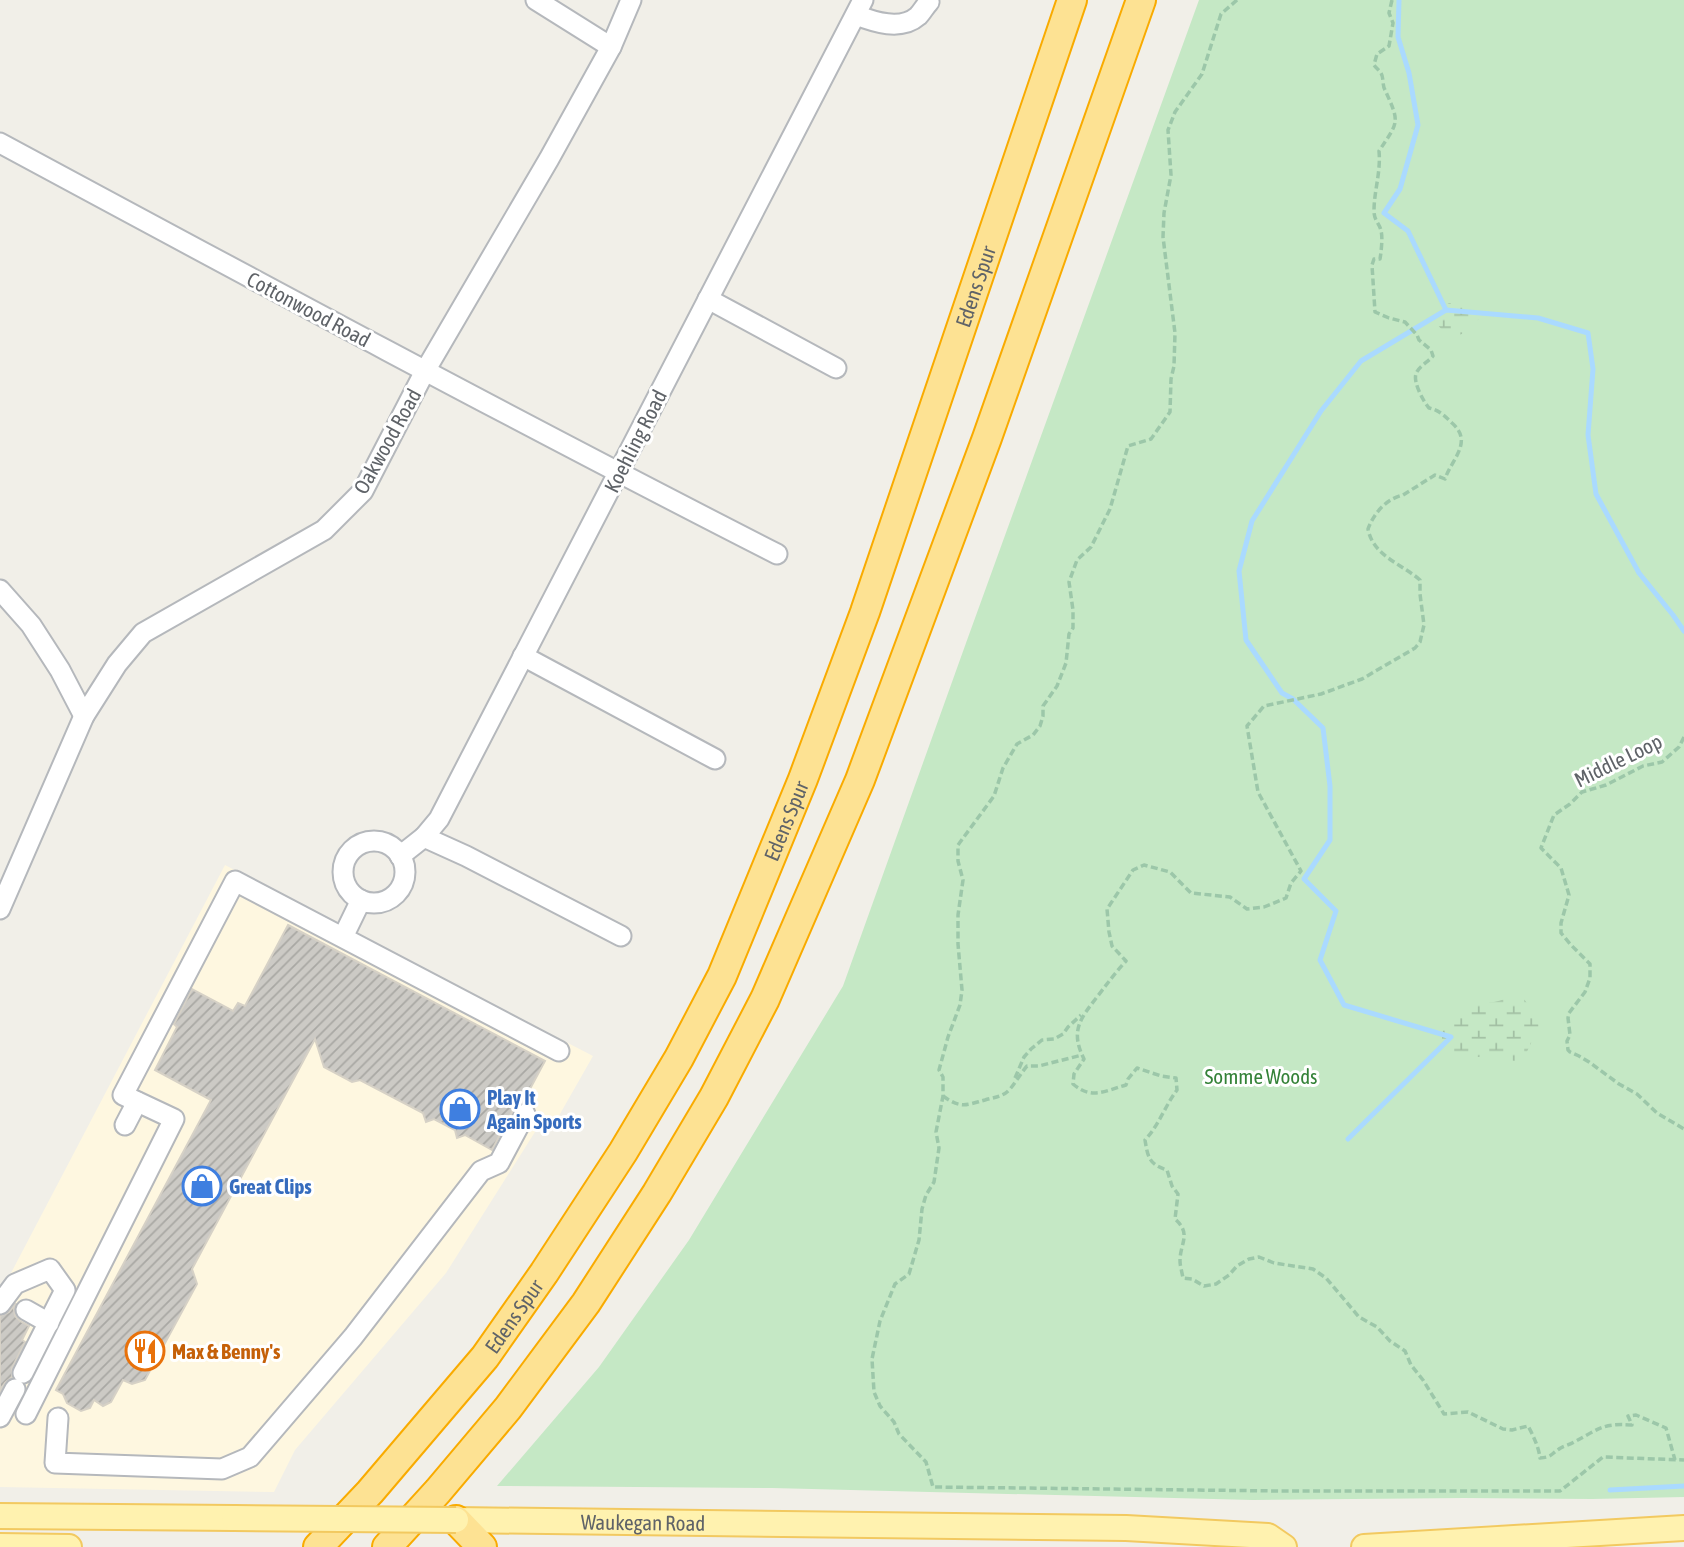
<svg xmlns="http://www.w3.org/2000/svg" width="1684" height="1547" font-family="'Asap Condensed',sans-serif">
	<defs>
		<pattern id="wetland-marsh" width="20" height="14" patternUnits="userSpaceOnUse" patternTransform="scale(1.75)"><rect width="20" height="14" fill="#c5e8c5"/><path d="M1 5h8M5 5V1M11 12h8M15 12V8" fill="none" stroke="#a3c0a4"/></pattern>
		<pattern id="building-hatch" width="6" height="6" patternUnits="userSpaceOnUse" patternTransform="scale(1.75)"><rect width="6" height="6" fill="#cccac5"/><path d="M-1 1l2-2M0 6l6-6M5 7l2-2" fill="none" stroke="#a9a8a4"/></pattern>
	</defs>
	<rect width="100%" height="100%" fill="#f1efe8"/>
	<polygon fill="#fef7e0" points="225,865 593,1056 552,1128 540,1124 446,1273 295,1450 274,1492 0,1487 0,1294"/>
	<polygon fill="#c5e8c5" points="1199,0 1684,0 1684,1497 1592,1499 1464,1498 1253,1500 772,1488 497,1486 599,1367 689,1240 843,986 966,643"/>
	<g fill="url(#wetland-marsh)">
		<path d="M1449 303H1458L1484 313C1481 319 1477 320 1472 325 1468 329 1465 333 1459 335 1455 336 1452 335 1448 333 1431 326 1436 311 1449 303Z"/>
		<path d="M1516 996 1524 999 1537 1017 1539 1026 1524 1058 1517 1061 1506 1060 1492 1055 1463 1059 1454 1055 1442 1041C1441 1009 1468 1004 1494 1002 1501 1001 1508 997 1516 996Z"/>
	</g>
	<g fill="none" stroke-linecap="round" stroke-linejoin="round">
		<g stroke="#aadaff" stroke-width="5">
			<polyline points="1399,0 1398,37 1409,73 1418,125 1400,189 1384,213 1408,231 1446,310"/>
			<polyline points="1348,1139 1451,1037 1344,1005 1320,960 1336,911 1304,879 1330,840 1330,786 1323,728 1293,699 1282,693 1246,640 1239,571 1252,521 1321,411 1361,361 1446,310 1538,318 1588,333 1593,369 1588,435 1596,494 1639,573 1673,615 1684,631"/>
			<polyline points="1610,1490 1684,1486"/>
		</g>
	</g>
	<g fill="url(#building-hatch)" stroke="#d6d1c6" stroke-width="2">
		<polygon points="288,925 545,1061 523,1102 518,1104 514,1108 492,1150 465,1135 457,1138 455,1130 434,1119 426,1122 423,1113 360,1080 352,1082 324,1067 315,1039 192,1269 197,1284 145,1380 132,1384 123,1380 111,1402 103,1406 94,1400 90,1408 81,1411 67,1403 63,1394 56,1390 211,1100 155,1070 177,1027 174,1024 192,989 233,1011 238,1003 245,1006"/>
		<polygon points="16,1303 14,1309 15,1316 20,1321 29,1326 22,1340 25,1342 12,1368 12,1377 5,1383 0,1391 0,1316 9,1312"/>
	</g>
	<g fill="none" stroke-linecap="round" stroke-linejoin="round">
		<defs>
			<g id="minor">
				<polyline points="536,0 611,47"/>
				<path d="M856 15C874 22 901 31 918 16 922 12 925 6 929 2L928 0"/>
				<path d="M0 143C258 282 516 421 777 554"/>
				<polyline points="708,299 836,368"/>
				<polyline points="0,590 31,625 60,670 84,716"/>
				<polyline points="523,656 715,759"/>
				<polyline points="424,837 466,856 621,936"/>
				<circle cx="374" cy="872" r="31"/>
				<polyline points="400,856 424,837 439,819 863,0"/>
				<polyline points="0,909 84,716 117,664 143,633 324,530 363,491 425,371 549,159 611,47 631,0"/>
				<polyline points="343,937 361,900"/>
				<polyline points="125,1125 137,1102"/>
				<polyline points="0,1304 15,1284 50,1269 65,1290 23,1373"/>
				<polyline points="26,1310 49,1323"/>
				<polyline points="26,1414 174,1119 123,1095 235,881 559,1051"/>
				<polyline points="0,1417 15,1389"/>
				<polyline points="58,1418 55,1463 222,1469 250,1457 353,1337 481,1171 499,1163 525,1114"/>
			</g>
			<g id="major">
				<polyline points="0,1516 234,1518"/>
				<path id="s1" d="M456 1520 1126 1528 1268 1536 1284 1547"/>
				<polyline points="0,1546 69,1547"/>
				<polyline points="1364,1547 1684,1528"/>
			</g>
			<g id="highway">
				<polyline points="456,1520 482,1547"/>
				<path id="s2" d="M318 1547 370 1492 485 1357 544 1273 623 1152 679 1058 722 976 803 779 865 612 1072 0"/>
				<polyline points="387,1547 438,1491 508,1408 586,1303 657,1193 714,1097 765,999 860,780 987,438 1141,0"/>
			</g>
		</defs>
		<use href="#minor" stroke="#b5b8bc" stroke-width="23"/>
		<use href="#major" stroke="#f2c960" stroke-width="28"/>
		<use href="#highway" stroke="#f9ab00" stroke-width="32"/>
		<g stroke="#9cc7a9" stroke-width="3.5" stroke-dasharray="7 3.5" stroke-linecap="butt">
			<polyline points="1237,0 1221,14 1202,74 1175,112 1168,130 1171,175 1164,213 1163,237 1175,333 1174,366 1171,379 1170,412 1151,439 1128,446 1110,509 1091,547 1077,560 1069,582 1073,610 1073,628 1069,634 1066,663 1057,686 1043,706 1043,716 1040,726 1033,735 1017,744 1003,768 994,796 958,845 958,861 963,880 958,915 958,944 962,990 960,1005 948,1037 939,1070 943,1077 943,1096 936,1132 939,1148 934,1182 926,1195 922,1209 919,1240 909,1274 895,1284 880,1321 872,1359 874,1392 880,1406 894,1422 899,1434 926,1462 933,1487 1280,1491 1560,1491 1603,1457 1684,1460"/>
			<path d="M1392 0 1389 13 1393 23 1389 46 1377 54 1374 65C1376 68 1379 70 1381 73 1384 78 1382 85 1385 90 1400 123 1399 121 1379 151 1381 172 1374 191 1374 211 1374 221 1380 224 1381 231 1383 237 1381 253 1380 259H1374L1372 265 1375 312 1389 318 1405 322 1417 335 1419 340 1431 350 1433 356C1428 362 1418 367 1416 374 1413 382 1423 401 1429 408 1439 410 1445 416 1452 423 1474 442 1451 460 1445 479L1435 475 1403 495C1386 499 1374 513 1368 529 1373 556 1402 564 1420 580V594L1424 625 1420 642 1415 648 1362 679 1321 694 1264 706 1247 726 1258 792 1301 871 1291 883 1286 898 1264 907 1247 909 1230 897 1191 893 1170 872 1144 865 1133 870 1107 909 1109 932 1112 946 1126 961C1115 973 1107 984 1097 997 1080 1019 1070 1031 1084 1059L1074 1074 1073 1084C1092 1100 1104 1091 1126 1085L1128 1079 1137 1068 1161 1076 1176 1078 1177 1090C1165 1106 1159 1125 1145 1140 1148 1158 1149 1164 1167 1170L1172 1186 1178 1194 1175 1219C1192 1234 1180 1243 1180 1261 1180 1266 1182 1272 1183 1278L1192 1279 1204 1286 1216 1284 1229 1275 1237 1266 1249 1259 1259 1257 1274 1263 1313 1269 1326 1278 1359 1317 1377 1327 1390 1341 1405 1351 1411 1365 1423 1380 1444 1414 1468 1412 1503 1429 1512 1430 1528 1426C1533 1435 1539 1448 1540 1458 1552 1457 1550 1455 1559 1449 1563 1446 1569 1445 1574 1442 1599 1429 1602 1423 1632 1425L1628 1416 1636 1415 1666 1428 1675 1460"/>
			<polyline points="1684,737 1679,747 1662,762 1643,766 1606,785 1582,792 1570,804 1554,815 1541,848 1561,868 1569,895 1561,923 1561,933 1571,945 1590,964 1590,978 1585,992 1569,1013 1568,1018 1570,1035 1567,1041 1568,1050 1570,1052 1579,1056 1589,1062 1619,1084 1637,1094 1657,1113 1684,1129"/>
			<polyline points="1015,1078 1024,1057 1031,1049 1042,1040 1054,1039 1063,1034 1068,1027 1081,1015"/>
			<path d="M943 1096C961 1109 966 1105 985 1100 995 1097 1003 1097 1010 1089 1016 1082 1021 1073 1027 1066H1039L1082 1055"/>
		</g>
		<use href="#minor" stroke="#fff" stroke-width="19"/>
		<use href="#major" stroke="#fff2af" stroke-width="24"/>
		<use href="#highway" stroke="#fde293" stroke-width="28"/>
		<defs>
			<polyline id="major-bridge" points="234,1518 456,1520"/>
		</defs>
		<use href="#major-bridge" stroke="#f2c960" stroke-width="28" stroke-linecap="butt"/>
		<use href="#major-bridge" stroke="#fff2af" stroke-width="24"/>
	</g>
	<defs>
		<symbol id="shop-ring" viewBox="-11 -11 22 22"><circle r="9.5" fill="#fff" stroke="#3f7fe0" stroke-width="1.5"/><path d="M-5-2.5h2.3a2.7 3.5 0 0 1 5.4 0H5L5.5 6h-11ZM-1.5-2.5h3a1.5 2.3 0 0 0-3 0Z" fill="#3f7fe0"/></symbol>
		<symbol id="restaurant-ring" viewBox="-11 -11 22 22"><circle r="9.5" fill="#fff" stroke="#e8710a" stroke-width="1.5"/><path d="M-5-6h1v4h1v-4h1v4h1v-4h1v5L-1.5 .5V6h-2V.5L-5-1ZM5-6V6H3V1.5H1.5Q1.5-4 5-6Z" fill="#e8710a"/></symbol>
	</defs>
	<g fill-rule="evenodd">
		<use href="#shop-ring" x="438" y="1087" width="44" height="44"/>
		<use href="#shop-ring" x="180" y="1164" width="44" height="44"/>
		<use href="#restaurant-ring" x="123" y="1329" width="44" height="44"/>
	</g>
	<g text-anchor="middle" dominant-baseline="central" stroke-width="6" stroke-linejoin="round" paint-order="stroke">
		<g font-size="21" fill="#5f6368" stroke="#fff">
			<text stroke="none"><textPath href="#s2" startOffset="1437">Edens Spur</textPath></text>
			<text transform="translate(309 309) rotate(28)">Cottonwood Road</text>
			<text transform="translate(387 441) rotate(-61)">Oakwood Road</text>
			<text transform="translate(635 441) rotate(-63)">Koehling Road</text>
			<text transform="translate(1618 760) rotate(-26)">Middle Loop</text>
			<text stroke="none"><textPath href="#s2" startOffset="870">Edens Spur</textPath></text>
			<text stroke="none"><textPath href="#s2" startOffset="303">Edens Spur</textPath></text>
			<text stroke="none"><textPath href="#s1" startOffset="187">Waukegan Road</textPath></text>
		</g>
		<g font-size="21" fill="#348238" stroke="#fff">
			<text x="1261" y="1076">Somme Woods</text>
		</g>
		<g font-size="21" font-weight="bold" fill="#366cbe" stroke="#fff" text-anchor="start">
			<text x="487" y="1097">Play It<tspan x="487" dy="24">Again Sports</tspan></text>
			<text x="229" y="1186">Great Clips</text>
		</g>
		<g font-size="21" font-weight="bold" fill="#c56008" stroke="#fff" text-anchor="start">
			<text x="172" y="1351">Max &amp; Benny's</text>
		</g>
	</g>
</svg>
